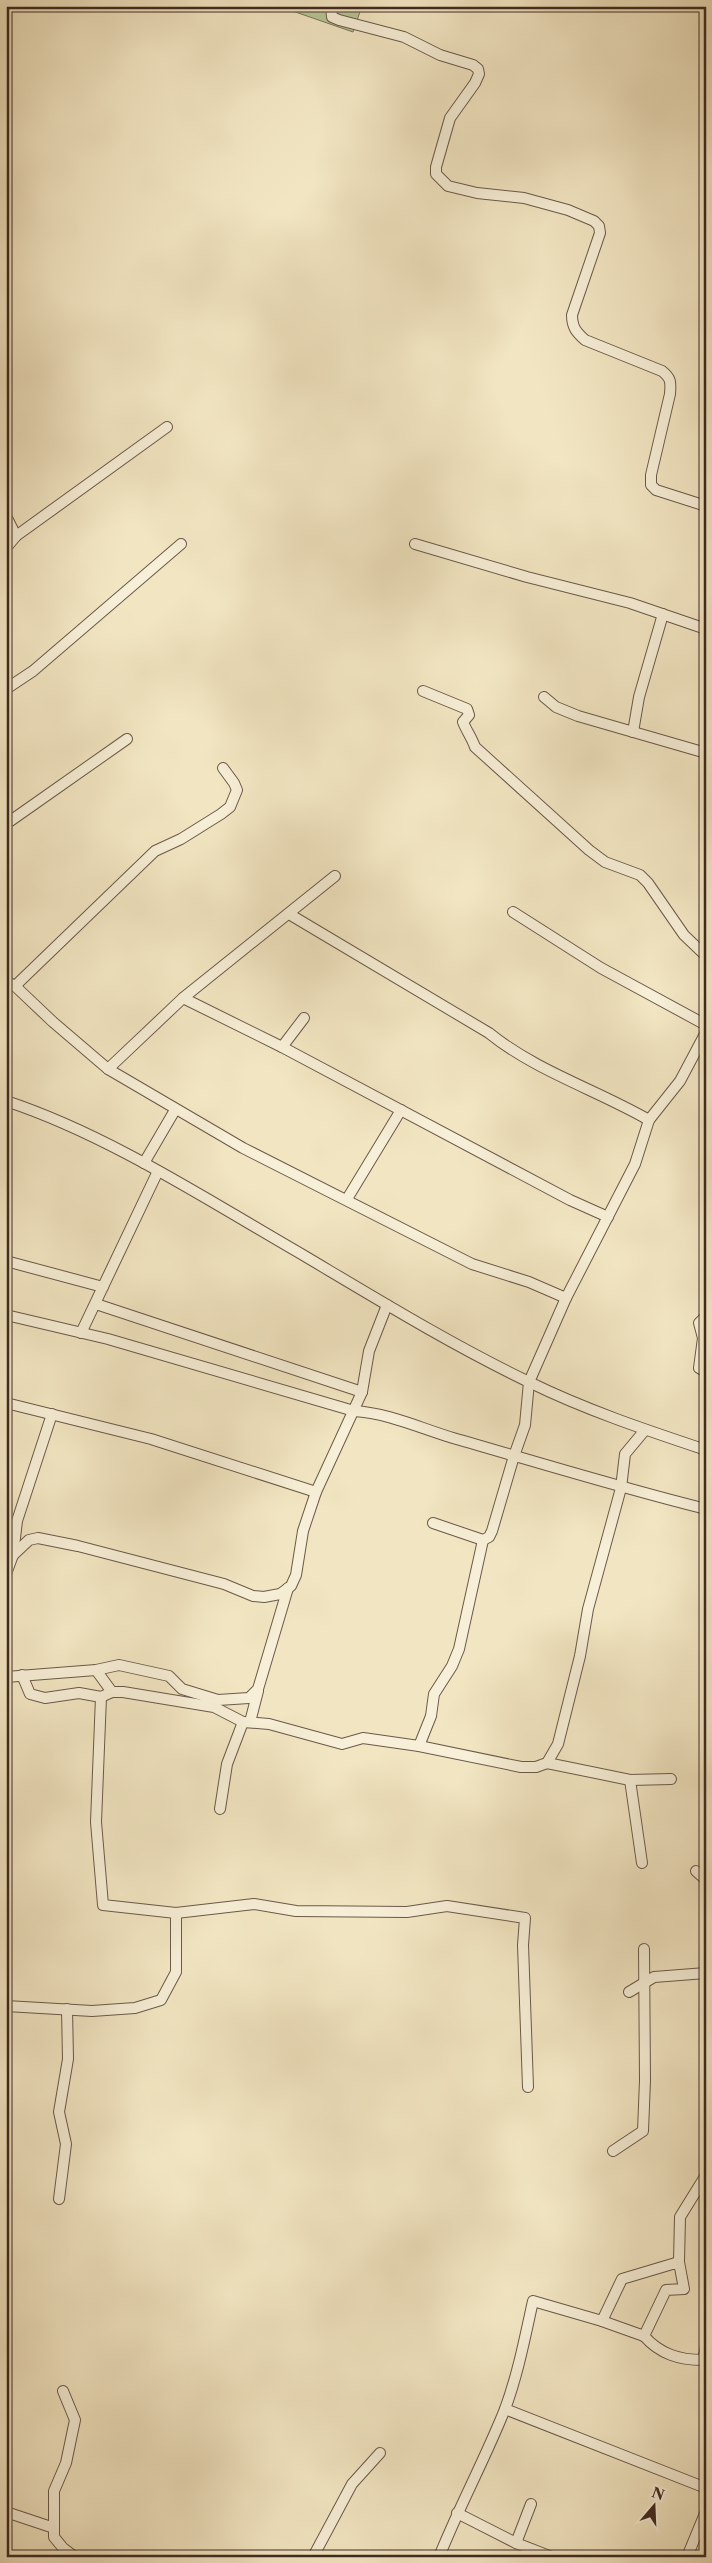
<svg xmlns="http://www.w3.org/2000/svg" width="712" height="2563" font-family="'Libre Caslon Text',serif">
	<rect width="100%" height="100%" fill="#f2e6c2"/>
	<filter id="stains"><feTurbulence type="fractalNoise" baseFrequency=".004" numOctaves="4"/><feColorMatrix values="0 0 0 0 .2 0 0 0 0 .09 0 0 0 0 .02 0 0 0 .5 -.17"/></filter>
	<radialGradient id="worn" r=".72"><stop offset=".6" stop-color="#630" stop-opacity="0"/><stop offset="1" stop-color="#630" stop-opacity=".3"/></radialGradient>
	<polygon fill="#b6c697" stroke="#7a785c" points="278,6 362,6 353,32"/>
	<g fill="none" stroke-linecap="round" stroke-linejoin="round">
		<defs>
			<g id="minor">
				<path d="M331 6 332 17 339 20 404 37 440 55 473 65 478 69 479 74 475 83 450 118 436 167V174L448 186 477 193 524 198 568 210 594 221 599 226 600 233 572 315C572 327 576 332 585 340L662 371C671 378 671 382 670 394L651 475V485L656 490 706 506"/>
				<polyline points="6,516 16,536"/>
				<polyline points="415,544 527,577 630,603 706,629"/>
				<polyline points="6,548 16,536 167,427"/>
				<polyline points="6,689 33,671 181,544"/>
				<path d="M423 691 467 709 469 715 463 722C466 730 472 738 475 747L589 850 605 862 640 875 648 883 684 935 706 956"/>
				<polyline points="544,697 556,707 578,716 706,753"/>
				<polyline points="633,732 639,697 663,614"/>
				<polyline points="6,824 127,739"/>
				<polyline points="335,876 183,998 108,1069 243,1148 472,1264 529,1282 566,1298"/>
				<polyline points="513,912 601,968 706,1025"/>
				<path d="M289 914 489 1033C536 1071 597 1090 649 1120"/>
				<polyline points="6,981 15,986 53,1022 108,1069"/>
				<polyline points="15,986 155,851 181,839 221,814 230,807 237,790 234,783 223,768"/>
				<polyline points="183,998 282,1047 570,1200 608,1217"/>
				<polyline points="282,1047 304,1018"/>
				<path d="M6 1101C109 1135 209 1201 303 1255 377 1299 452 1345 529 1382 586 1410 646 1430 706 1450"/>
				<polyline points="144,1163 175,1110"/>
				<polyline points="347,1199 401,1110"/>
				<polyline points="6,1261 103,1287"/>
				<polyline points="96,1304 362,1392"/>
				<path d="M6 1315 108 1339 354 1411C388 1413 420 1428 453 1438 537 1462 621 1488 706 1509"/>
				<polyline points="706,1316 699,1323 703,1338 699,1368 706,1372"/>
				<polyline points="81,1333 158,1171"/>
				<polyline points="6,1403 151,1439 316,1492"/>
				<polyline points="433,1523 483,1540 489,1537 492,1531 514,1456 525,1425 529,1382 566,1298 635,1164 649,1120 680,1081 706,1032"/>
				<polyline points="13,1555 29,1540 38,1538 78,1546 224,1584 253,1596 264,1597 280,1594 291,1586 296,1575 303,1531 316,1492 362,1392 369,1351 387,1305"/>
				<polyline points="6,1574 13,1555 17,1521 52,1414"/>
				<polyline points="96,1670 112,1692"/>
				<polyline points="22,1675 30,1694 45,1698 79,1693 101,1697 112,1692 123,1692 214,1707 243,1722 269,1724 342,1744 363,1738 419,1746 521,1767 536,1767 547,1763 558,1744 580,1656 588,1609 621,1488 625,1454 645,1430"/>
				<polyline points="6,1677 96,1670 119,1665 169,1676 182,1689 218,1700 249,1698 258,1689 288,1588"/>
				<polyline points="101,1697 96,1822 103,1905 176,1913 254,1904 296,1911 407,1912 447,1906 525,1918 523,1945 528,2087"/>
				<polyline points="250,1722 258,1691"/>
				<polyline points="419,1746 431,1716 434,1694 452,1666 459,1649 483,1540"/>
				<polyline points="547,1763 630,1780 671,1779"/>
				<polyline points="630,1780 642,1863"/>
				<polyline points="220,1809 227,1764 243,1722"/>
				<polyline points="696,1871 706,1880"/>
				<polyline points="629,1992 654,1977 706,1973"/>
				<polyline points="6,2006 92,2011 135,2008 161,2000 176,1972 176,1913"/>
				<polyline points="613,2151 643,2131 645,2080 644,1949"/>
				<polyline points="59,2199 66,2144 59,2112 68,2059 67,2009"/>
				<polyline points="679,2262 680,2217 706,2175"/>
				<polyline points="602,2321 644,2336"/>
				<polyline points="706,2346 703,2360 706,2363"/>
				<polyline points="63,2391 75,2420 66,2463 54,2491 54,2537 63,2548 75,2557"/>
				<polyline points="505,2409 706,2488"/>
				<polyline points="531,2504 516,2543 552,2557"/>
				<polyline points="6,2512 54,2528"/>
				<polyline points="457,2513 516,2543"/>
				<polyline points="313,2557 352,2484 380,2453"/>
				<path d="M439 2557C459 2507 485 2459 505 2409 518 2374 525 2337 533 2301L602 2321 622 2279 679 2262 684 2289 666 2290 644 2336C660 2354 679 2360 703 2360"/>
				<polyline points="687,2557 706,2511"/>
			</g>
		</defs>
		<use href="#minor" stroke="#6b594a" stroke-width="12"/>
		<use href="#minor" stroke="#f7efd7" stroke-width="10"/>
	</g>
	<rect width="712" height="2563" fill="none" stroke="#f2e6c2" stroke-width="25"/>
	<rect x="8" y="8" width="697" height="2548" fill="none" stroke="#3e2a22" stroke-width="2.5"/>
	<rect x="12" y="12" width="687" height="2538" fill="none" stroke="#3e2a22"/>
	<g transform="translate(654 2506) rotate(19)" stroke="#f7efd7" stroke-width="4" paint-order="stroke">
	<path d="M0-4L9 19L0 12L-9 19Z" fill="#3e2a22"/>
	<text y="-8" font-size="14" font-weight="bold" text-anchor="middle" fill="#3e2a22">N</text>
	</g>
	<rect width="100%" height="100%" filter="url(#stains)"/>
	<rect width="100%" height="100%" fill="url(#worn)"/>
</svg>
